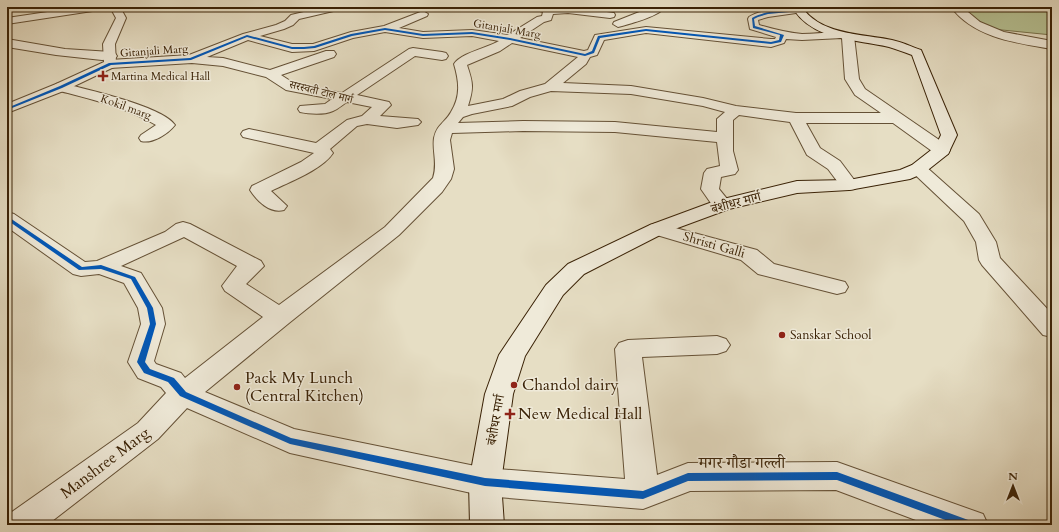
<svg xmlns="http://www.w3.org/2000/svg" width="1059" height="532" font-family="Cardo,'Noto Serif Devanagari',serif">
	<rect width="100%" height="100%" fill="#e6dec4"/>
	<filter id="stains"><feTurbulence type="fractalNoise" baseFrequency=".005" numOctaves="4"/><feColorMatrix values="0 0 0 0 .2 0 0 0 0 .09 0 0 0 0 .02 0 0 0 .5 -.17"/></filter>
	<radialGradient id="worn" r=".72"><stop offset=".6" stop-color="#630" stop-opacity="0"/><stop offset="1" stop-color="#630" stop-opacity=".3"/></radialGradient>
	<polygon fill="#b6c193" stroke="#78724c" points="961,7 1052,7 1052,35 992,29 968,14"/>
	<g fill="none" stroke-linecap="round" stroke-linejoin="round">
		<defs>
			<g id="minor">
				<polygon points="81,7 104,7 99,10 7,24 7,18"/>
				<path d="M325 7H343L342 9 299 19 293 25 284 29 260 36 292 44H313L351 32 384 26 423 11 428 14 427 16 399 28 423 32 472 30 508 35 537 17 542 16 543 12 534 9 533 7H569L614 13 615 15 614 17 610 18 568 13 553 14 551 20 544 22 520 38 584 51 588 50 595 35 646 27 771 39H775L776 37 750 29 748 19 749 17C757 11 798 3 804 10L803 12 768 17 758 20 759 25C773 29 787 33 802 34 819 34 836 30 852 34L854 36 859 79 865 89 948 146 950 150 948 154 942 155 936 154 893 123H806L820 148 840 161 858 185 855 189 849 190 843 189 828 169 807 155 790 122 739 115 733 120V151L738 170 735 174 721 177 719 189 732 205 729 209 722 211 715 209 701 189 704 173 707 169 720 166 717 142 615 132 523 131 452 133 450 140 454 169 451 179 442 192 399 235 289 323 205 392 294 429 485 468 625 479 615 349 619 343 628 340 717 336 726 339 730 345 726 351 717 354 642 357 657 475 688 463 837 462 983 514 988 525H929L836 490 690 491 643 509 485 496 290 453 187 408 158 439 47 525H7L9 514 138 423 166 393 161 387 138 378 128 362 141 324 138 308 124 283 99 274 81 276 73 274 7 227V212L14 214 85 262 97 261 165 232 176 224 183 222 190 224 261 261 264 266 246 284 279 305 385 227 433 178C438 163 432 151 434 138 437 124 445 123 451 112 461 96 459 81 454 64 461 53 487 48 499 41L472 36 423 38 385 32 353 38 314 51 292 52 248 40 207 57 223 58 270 70 326 51H334L336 54 334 57 281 75 295 84 342 93 409 49 413 48 442 52 446 53 448 56 446 59 442 60 415 56 357 95 389 102 391 105 380 116 418 119 421 122 418 125 397 128 367 124 357 126 330 149 333 153C322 170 289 182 271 191L287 206 284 210C270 214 257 201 250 190L252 186 301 162 314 153 243 137 241 134 243 131 249 129 316 143 347 120 362 116 372 107 347 102C342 105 338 109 333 111 324 115 309 114 300 112L298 109 300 106 325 104 332 99 286 90 266 77 223 66 192 63 110 68 106 67 104 64 106 61 110 60 189 55 243 34 276 25 285 21 291 15ZM646 33 771 47 784 43 786 39 802 40 842 38 845 79 855 95 881 113H796L736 106 703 98 631 86 563 83 586 64 590 57 597 55 604 40ZM512 43 578 57 545 84 520 91 503 99 468 106C474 87 473 83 467 65L500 51ZM551 91 631 94 703 106 725 112 717 119V132L615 122 523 121 458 123 463 117 472 114 512 106 530 97ZM184 237 237 266 222 286 225 291 263 317 185 378 181 373 156 364 154 361 165 324 162 308 141 273 121 266Z"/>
				<path d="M652 7H662L663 9C656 17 632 23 622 26L618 27 613 24 614 22Z"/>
				<path d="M951 7H962L980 22 1004 32 1052 41V49C1017 43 974 38 951 7Z"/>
				<polygon points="7,39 65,49 111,52 115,53 117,56 115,59 102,60 56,55 7,47"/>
				<path d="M61 83C85 89 162 106 175 125 168 134 152 144 141 141L139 138 141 135 156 125C126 107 90 99 56 90L54 87 56 84Z"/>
				<polygon points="918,164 924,165 979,214 996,242 1000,258 1052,314 1052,337 1043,335 982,265 979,260 976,242 964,221 909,169 912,165"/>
				<polygon points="657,223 757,250 774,264 845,282 848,287 845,292 837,294 758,274 741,260 650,233 647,229 650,225"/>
			</g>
			<polygon id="tertiary" points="110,7 120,7 126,18 115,44 116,64 114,67 66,90 7,113 7,104 56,84 104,62 103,44 116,18"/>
			<path id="secondary" d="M796 7H806L804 10C824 35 863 34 892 40 902 42 912 47 921 50L957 135 948 154 924 173 910 179 849 190 797 193 729 209 664 233 584 274 563 295 525 356 513 394 501 482 504 525H470L469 482 485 394 499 355 546 285 568 264 650 225 715 201 797 181 849 180 900 170 912 165 935 147 941 135 912 55C904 52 896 49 889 47 856 39 815 41 794 10Z"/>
		</defs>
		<use href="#minor" stroke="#655136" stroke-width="2"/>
		<use href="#tertiary" stroke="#655136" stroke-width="2"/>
		<use href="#secondary" stroke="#3a2206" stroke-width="2"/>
		<use href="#minor" fill="#efead9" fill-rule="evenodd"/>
		<use href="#tertiary" fill="#efead9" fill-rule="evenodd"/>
		<use href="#secondary" fill="#efead9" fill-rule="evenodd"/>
		<defs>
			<g id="cycleway">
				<path d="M799 9 800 11 768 14 758 17 754 19 755 26 784 35 781 42 771 44 646 31 600 38 594 53 585 56 510 40 472 34 423 36 385 30 352 36 315 48 304 49H292L247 37 191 60 111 65 62 88 7 110V108L60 86 109 63 190 58 247 35 292 47H304L314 46 351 34 385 28 423 34 472 32 510 38 585 54 592 51 598 36 646 29 771 42 779 40 780 35 753 28 752 18C765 10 784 11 799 9Z"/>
				<polygon points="7,216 82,267 101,265 135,277 153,308 156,324 145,362 150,369 174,378 186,392 291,438 485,478 643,491 688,473 837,472 971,521 974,522 976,525 959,525 837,480 688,481 643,499 485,486 290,444 180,396 168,382 144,373 137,362 150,324 147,308 131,279 101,269 79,270 7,220"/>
			</g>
		</defs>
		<use href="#cycleway" stroke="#efead9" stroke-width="2"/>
		<use href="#cycleway" fill="#0057b8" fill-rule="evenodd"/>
	</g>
	<g fill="#8f2418" stroke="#efead9" stroke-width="1.5">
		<path d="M101 70h4v4h4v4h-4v4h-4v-4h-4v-4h4z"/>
		<circle cx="782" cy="335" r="4"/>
		<circle cx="514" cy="385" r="4"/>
		<circle cx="237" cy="387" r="4"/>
		<path d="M508 408h4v4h4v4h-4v4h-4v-4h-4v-4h4z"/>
	</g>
	<g text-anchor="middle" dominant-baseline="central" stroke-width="3" stroke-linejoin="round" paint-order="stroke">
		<g font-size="11" fill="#3a2206" stroke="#efead9">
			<text transform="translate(507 29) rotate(10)">Gitanjali Marg</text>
			<text transform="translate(154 51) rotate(-4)">Gitanjali Marg</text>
			<text transform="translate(321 92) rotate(14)">सरस्वती टोल मार्ग</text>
			<text transform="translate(126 107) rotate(20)">Kokil marg</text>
		</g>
		<g font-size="11" fill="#3a2206" stroke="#efead9" text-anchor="start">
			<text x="111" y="76">Martina Medical Hall</text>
		</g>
		<g font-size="13" fill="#3a2206" stroke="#efead9">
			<text transform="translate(736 203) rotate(-15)">बंशीधर मार्ग</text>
			<text transform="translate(714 245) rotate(16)">Shristi Galli</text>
			<text transform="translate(496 420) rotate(-80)">बंशीधर मार्ग</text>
		</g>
		<g font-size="13" fill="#3a2206" stroke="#efead9" text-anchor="start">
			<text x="790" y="335">Sanskar School</text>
		</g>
		<g font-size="16" fill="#3a2206" stroke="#efead9" text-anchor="start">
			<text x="245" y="378">Pack My Lunch<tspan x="245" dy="18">(Central Kitchen)</tspan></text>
			<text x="522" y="385">Chandol dairy</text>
			<text x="518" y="414">New Medical Hall</text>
		</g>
		<g font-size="16" fill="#3a2206" stroke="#efead9">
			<text transform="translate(105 463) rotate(-37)">Manshree Marg</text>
			<text x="742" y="463">मगर गौडा गल्ली</text>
		</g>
	</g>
	<rect width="1059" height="532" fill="none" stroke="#e6dec4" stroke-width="24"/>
	<rect x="8" y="8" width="1043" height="516" fill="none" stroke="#3a2206" stroke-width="2"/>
	<rect x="12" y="12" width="1035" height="508" fill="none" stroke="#3a2206"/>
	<g transform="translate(1013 486)" stroke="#efead9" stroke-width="3" paint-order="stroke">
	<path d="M0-3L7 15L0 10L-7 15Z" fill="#3a2206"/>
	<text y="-6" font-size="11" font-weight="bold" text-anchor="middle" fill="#3a2206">N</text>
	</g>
	<rect width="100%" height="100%" filter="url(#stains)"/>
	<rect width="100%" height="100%" fill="url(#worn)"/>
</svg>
